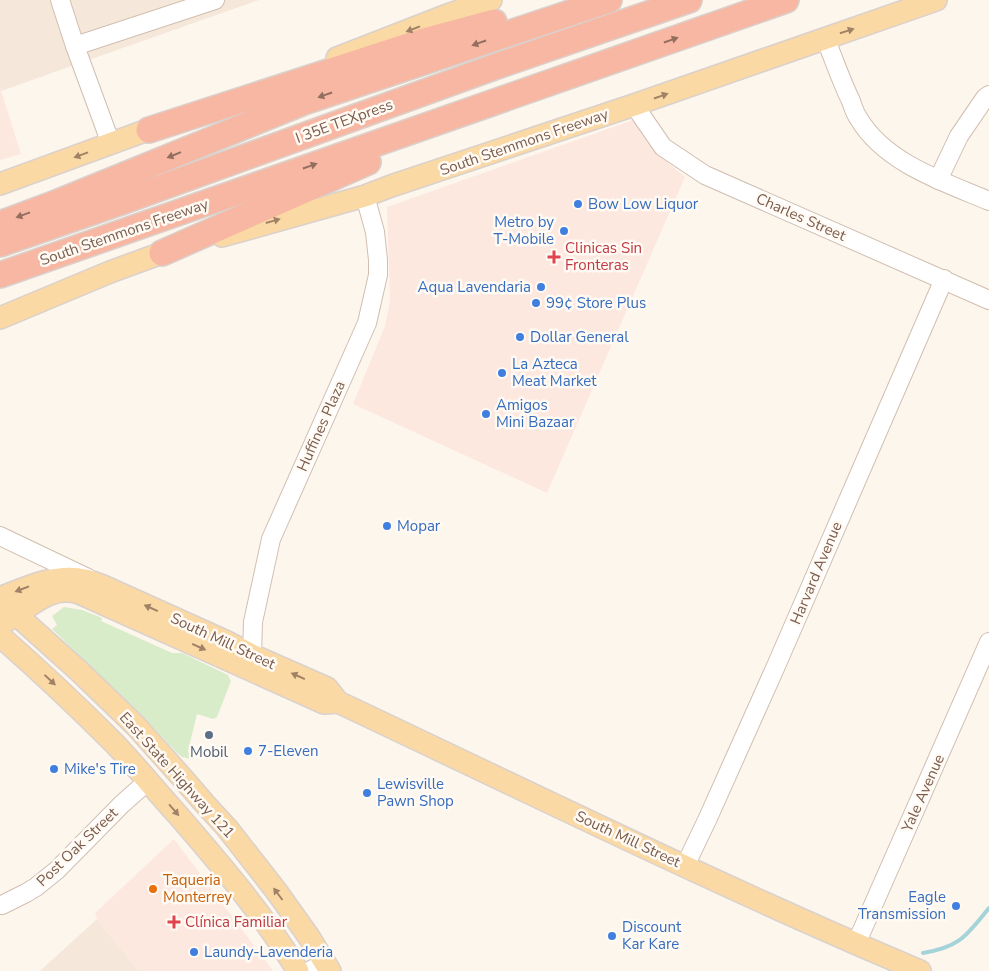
<svg xmlns="http://www.w3.org/2000/svg" width="989" height="971" font-family="'Nunito Sans',sans-serif">
	<rect width="100%" height="100%" fill="#fdf6ec"/>
	<g fill="#f5e8da">
		<polygon points="0,0 259,0 1,91 0,87"/>
		<polygon points="97,919 139,971 40,971"/>
	</g>
	<g fill="#fde8e0">
		<polygon points="0,87 21,154 0,160"/>
		<polygon points="633,120 647,140 667,162 685,177 547,493 353,404 385,326 390,301 387,207"/>
		<polygon points="174,839 273,971 139,971 97,919 95,913"/>
	</g>
	<polygon fill="#d8ecc9" points="64,607 82,610 102,618 101,621 172,653 182,653 228,675 231,681 217,717 213,719 197,714 188,751 190,754 190,759 182,757 176,752 145,718 52,629 57,625 52,616"/>
	<g fill="none" stroke-linecap="round" stroke-linejoin="round">
		<path stroke="#a5d3da" stroke-width="4" d="M923 953C960 947 966 936 989 908"/>
		<defs>
			<g id="minor">
				<polyline points="60,0 75,46 111,144"/>
				<path d="M825 38C834 59 841 81 851 101 853 107 855 114 859 119 885 163 944 182 989 201"/>
				<polyline points="75,46 215,0"/>
				<polyline points="634,105 663,147 705,175 989,300"/>
				<polyline points="938,180 959,136 985,98 989,95"/>
				<polyline points="0,536 88,578"/>
				<polyline points="252,655 253,622 271,539 367,323 378,275 378,260 375,232 365,196"/>
				<polyline points="685,866 708,818 776,666 944,279"/>
				<polyline points="2,905 26,893 36,887 57,870 122,804 148,781"/>
				<polyline points="856,944 989,642"/>
				<polyline points="309,971 325,963"/>
			</g>
			<g id="major">
				<polyline points="337,58 450,14 491,0"/>
				<polyline points="0,184 164,124"/>
				<polyline points="222,236 365,196 391,186 634,105 936,0"/>
				<polyline points="0,318 110,272 162,253 178,248"/>
				<path d="M0 598C25 588 57 573 84 580 91 581 97 584 103 586L225 641 252 655 327 688 338 702C531 793 723 888 920 971"/>
				<polyline points="0,600 79,671 136,726 186,782 204,803 227,828 277,892 309,937 330,971"/>
				<path d="M6 621C30 608 49 584 79 593L324 703 338 702"/>
				<path d="M0 636C40 671 77 706 114 743 136 766 156 791 177 814 221 865 263 914 298 971"/>
			</g>
			<g id="highway">
				<polyline points="149,130 424,41 494,22"/>
				<polyline points="0,224 56,203 304,102 609,0"/>
				<polyline points="0,244 124,201 497,66 689,0"/>
				<polyline points="162,253 368,162"/>
				<polyline points="0,275 786,0"/>
			</g>
		</defs>
		<use href="#minor" stroke="#d1beb0" stroke-width="20"/>
		<use href="#major" stroke="#dad1cd" stroke-width="24"/>
		<use href="#highway" stroke="#dad1cd" stroke-width="28"/>
		<use href="#minor" stroke="#fff" stroke-width="18"/>
		<use href="#major" stroke="#fbd9a5" stroke-width="21"/>
		<use href="#highway" stroke="#f7b7a3" stroke-width="25"/>
	</g>
	<defs><path id="oneway-solid" d="M-6-.8H1V-3.2L6.5 0L1 3.2V.8H-6Z" transform="scale(1.25)"/></defs>
	<g fill="#a18267">
		<use href="#oneway-solid" transform="translate(413 29) rotate(159)"/>
		<use href="#oneway-solid" transform="translate(847 31) rotate(-18)"/>
		<use href="#oneway-solid" transform="translate(661 96) rotate(-19)"/>
		<use href="#oneway-solid" transform="translate(81 155) rotate(160)"/>
		<use href="#oneway-solid" transform="translate(273 221) rotate(-16)"/>
		<use href="#oneway-solid" transform="translate(22 589) rotate(159)"/>
		<use href="#oneway-solid" transform="translate(151 608) rotate(-156)"/>
		<use href="#oneway-solid" transform="translate(199 647) rotate(24)"/>
		<use href="#oneway-solid" transform="translate(298 676) rotate(-156)"/>
		<use href="#oneway-solid" transform="translate(50 680) rotate(43)"/>
		<use href="#oneway-solid" transform="translate(174 810) rotate(49)"/>
		<use href="#oneway-solid" transform="translate(278 894) rotate(-127)"/>
	</g>
	<g fill="#936e5e">
		<use href="#oneway-solid" transform="translate(671 40) rotate(-19)"/>
		<use href="#oneway-solid" transform="translate(479 43) rotate(161)"/>
		<use href="#oneway-solid" transform="translate(325 95) rotate(161)"/>
		<use href="#oneway-solid" transform="translate(174 155) rotate(158)"/>
		<use href="#oneway-solid" transform="translate(310 166) rotate(-19)"/>
		<use href="#oneway-solid" transform="translate(23 215) rotate(160)"/>
	</g>
	<g fill="#3f7fe0" stroke="#fffaf3" stroke-width="2">
		<circle cx="578" cy="204" r="5"/>
		<circle cx="564" cy="231" r="5"/>
		<circle cx="541" cy="287" r="5"/>
		<circle cx="536" cy="303" r="5"/>
		<circle cx="520" cy="337" r="5"/>
		<circle cx="502" cy="373" r="5"/>
		<circle cx="486" cy="414" r="5"/>
		<circle cx="387" cy="526" r="5"/>
		<circle cx="248" cy="751" r="5"/>
		<circle cx="54" cy="769" r="5"/>
		<circle cx="367" cy="793" r="5"/>
		<circle cx="956" cy="906" r="5"/>
		<circle cx="612" cy="936" r="5"/>
		<circle cx="194" cy="952" r="5"/>
	</g>
	<g fill="#e0444e" stroke="#fffaf3" stroke-width="2">
		<path d="M551.5 249.5h5v5h5v5h-5v5h-5v-5h-5v-5h5z"/>
		<path d="M171.5 914.5h5v5h5v5h-5v5h-5v-5h-5v-5h5z"/>
	</g>
	<circle fill="#5c6f8a" stroke="#fffaf3" stroke-width="2" cx="209" cy="735" r="5"/>
	<circle fill="#e8710a" stroke="#fffaf3" stroke-width="2" cx="153" cy="889" r="5"/>
	<g text-anchor="middle" dominant-baseline="central" stroke-width="5" stroke-linejoin="round" paint-order="stroke">
		<g font-size="15" fill="#7a5c4d" stroke="#fffaf3">
			<text transform="translate(344 121) rotate(-20)">I 35E TEXpress</text>
			<text transform="translate(524 142) rotate(-19)">South Stemmons Freeway</text>
			<text transform="translate(801 217) rotate(24)">Charles Street</text>
			<text transform="translate(124 232) rotate(-19)">South Stemmons Freeway</text>
			<text transform="translate(321 426) rotate(-66)">Huffines Plaza</text>
			<text transform="translate(816 573) rotate(-67)">Harvard Avenue</text>
			<text transform="translate(223 641) rotate(25)">South Mill Street</text>
			<text transform="translate(177 775) rotate(48)">East State Highway 121</text>
			<text transform="translate(923 793) rotate(-66)">Yale Avenue</text>
			<text transform="translate(628 839) rotate(25)">South Mill Street</text>
			<text transform="translate(77 847) rotate(-44)">Post Oak Street</text>
		</g>
		<g font-size="15" fill="#366cbe" stroke="#fffaf3" text-anchor="start">
			<text x="588" y="204">Bow Low Liquor</text>
			<text x="554" y="222" text-anchor="end">Metro by<tspan x="554" dy="17">T-Mobile</tspan></text>
			<text x="531" y="287" text-anchor="end">Aqua Lavendaria</text>
			<text x="546" y="303">99¢ Store Plus</text>
			<text x="530" y="337">Dollar General</text>
			<text x="512" y="364">La Azteca<tspan x="512" dy="17">Meat Market</tspan></text>
			<text x="496" y="405">Amigos<tspan x="496" dy="17">Mini Bazaar</tspan></text>
			<text x="397" y="526">Mopar</text>
			<text x="258" y="751">7-Eleven</text>
			<text x="64" y="769">Mike's Tire</text>
			<text x="377" y="784">Lewisville<tspan x="377" dy="17">Pawn Shop</tspan></text>
			<text x="946" y="897" text-anchor="end">Eagle<tspan x="946" dy="17">Transmission</tspan></text>
			<text x="622" y="927">Discount<tspan x="622" dy="17">Kar Kare</tspan></text>
			<text x="204" y="952">Laundy-Lavenderia</text>
		</g>
		<g font-size="15" fill="#be3a42" stroke="#fffaf3" text-anchor="start">
			<text x="565" y="248">Clinicas Sin<tspan x="565" dy="17">Fronteras</tspan></text>
			<text x="185" y="922">Clínica Familiar</text>
		</g>
		<g font-size="15" fill="#4e5e75" stroke="#fffaf3">
			<text x="209" y="752">Mobil</text>
		</g>
		<g font-size="15" fill="#c56008" stroke="#fffaf3" text-anchor="start">
			<text x="163" y="880">Taqueria<tspan x="163" dy="17">Monterrey</tspan></text>
		</g>
	</g>
</svg>
